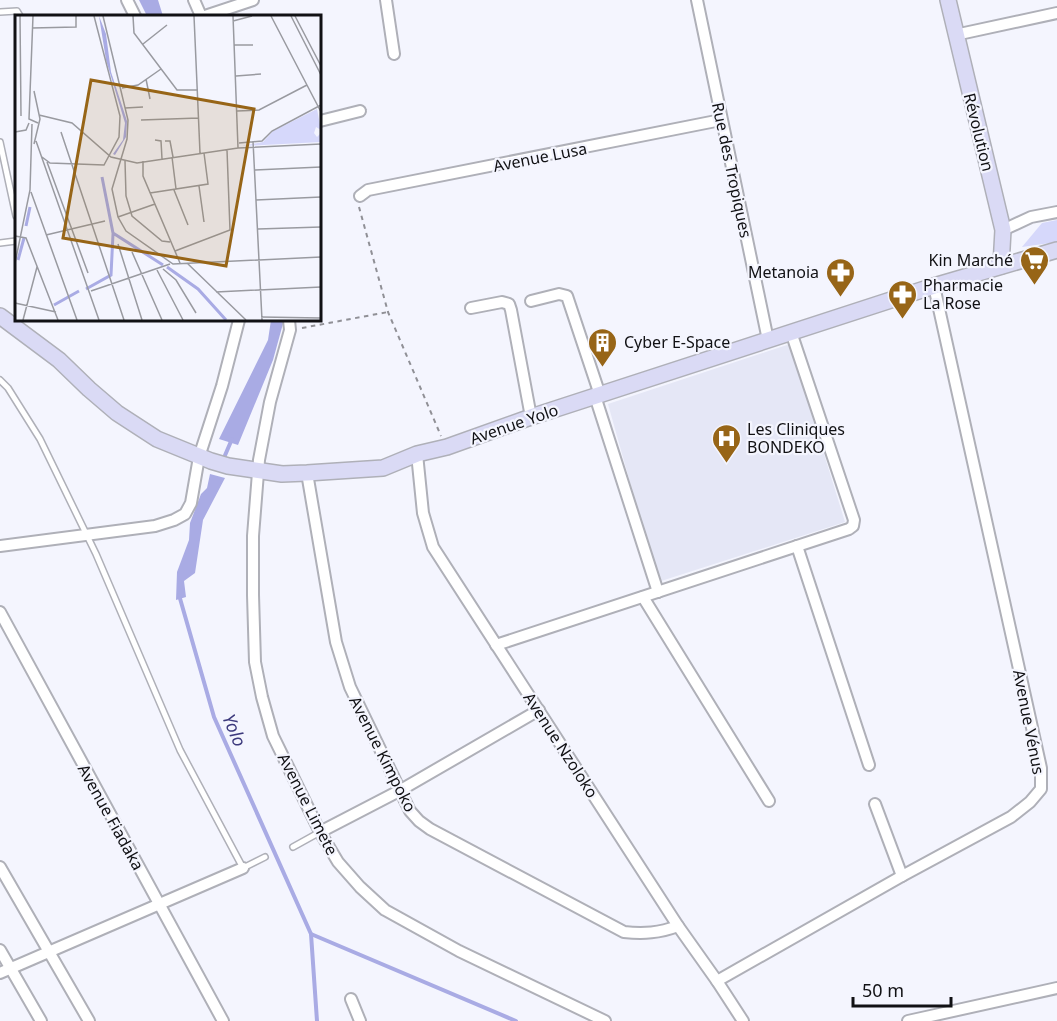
<svg xmlns="http://www.w3.org/2000/svg" width="1057" height="1021" font-family="'Noto Sans',sans-serif">
	<rect width="100%" height="100%" fill="#f4f5fe"/>
	<polygon fill="#e5e7f6" points="790,344 845,522 658,582 608,404"/>
	<polygon fill="#d6d8fb" points="1057,220 1057,242 1022,247 1042,223"/>
	<g fill="#a9abe4">
		<polygon points="139,0 158,0 163,16 147,16"/>
		<polygon points="271,320 284,320 273,360 238,445 219,439 268,340"/>
		<polygon points="210,474 225,478 203,520 195,573 184,581 186,597 176,600 177,572 189,540 190,523 201,494 207,488"/>
	</g>
	<g fill="none" stroke-linecap="round" stroke-linejoin="round">
		<g stroke="#a9abe4" stroke-width="4">
			<polyline points="223,460 232,439"/>
			<polyline points="179,595 214,717 311,934 516,1021"/>
			<polyline points="311,934 317,1021"/>
		</g>
		<defs>
			<g id="lane">
				<polyline points="0,12 17,11 20,16"/>
				<polyline points="0,142 16,216"/>
				<polyline points="0,243 16,241"/>
				<polyline points="0,380 8,388 40,439 96,554 180,750 243,868 265,857"/>
				<polyline points="293,847 320,832"/>
			</g>
			<g id="street">
				<polyline points="127,0 135,16"/>
				<polyline points="194,0 201,16"/>
				<polyline points="386,0 394,54"/>
				<polyline points="697,0 768,340"/>
				<polyline points="205,16 253,0"/>
				<polyline points="955,35 1057,13"/>
				<polyline points="320,121 360,111"/>
				<polyline points="360,196 368,190 721,120"/>
				<polyline points="1003,230 1031,217 1057,212"/>
				<polyline points="531,301 559,294 567,296 600,395"/>
				<polyline points="471,308 502,302 509,304 511,310 531,417"/>
				<polyline points="289,320 290,330 270,402 259,460 253,536 253,595 255,662 262,697 273,736 320,832 338,862 360,887 385,910 459,951 605,1021"/>
				<polyline points="595,396 658,592"/>
				<polyline points="417,454 423,513 433,547 678,926 717,981 743,1021"/>
				<path d="M307 473 336 642 350 687 410 811 419 821 430 829 624 932C644 934 659 933 678 926"/>
				<polyline points="0,546 155,526 174,520 185,514 191,503 199,457 222,386 239,320"/>
				<polyline points="797,546 869,765"/>
				<polyline points="643,597 769,801"/>
				<polyline points="0,612 223,1021"/>
				<polyline points="496,645 849,529 853,526 854,520 791,332"/>
				<polyline points="875,804 902,876"/>
				<polyline points="320,832 399,791 539,710"/>
				<polyline points="0,867 89,1021"/>
				<polyline points="0,950 41,1021"/>
				<polyline points="0,973 243,868"/>
				<polyline points="717,981 902,876 1011,817 1030,802 1041,789 1041,768 934,286"/>
				<polyline points="351,999 360,1021"/>
				<polyline points="908,1021 1057,988"/>
			</g>
			<g id="secondary">
				<polyline points="948,0 1003,230 1001,266"/>
				<polyline points="0,316 59,360 89,389 117,413 157,439 211,461 228,466 282,474 307,473 383,468 417,454 447,447 531,417 934,286 1057,250"/>
			</g>
		</defs>
		<use href="#lane" stroke="#afb0b8" stroke-width="8"/>
		<use href="#street" stroke="#afb0b8" stroke-width="14"/>
		<use href="#secondary" stroke="#afb0b8" stroke-width="18"/>
		<g stroke="#909096" stroke-width="2" stroke-dasharray="4.5 4.5" stroke-linecap="butt">
			<polyline points="359,207 388,312 441,436"/>
			<polyline points="302,328 388,312"/>
		</g>
		<use href="#lane" stroke="#fff" stroke-width="5"/>
		<use href="#street" stroke="#fff" stroke-width="10"/>
		<use href="#secondary" stroke="#dadaf5" stroke-width="15"/>
	</g>
	<defs>
		<symbol id="supermarket-pin" viewBox="-11 -11 22 30"><path d="M0 17L-7.5 6A9.5 9.5 0 1 1 7.5 6Z" fill="#976517" stroke="#f4f5fe"/><path d="M-6-5.5h2.5l.6 2H6L4.5 2H-2.5L-4.4-4H-6ZM-1.5 3.2a1.3 1.3 0 1 0 .1 0ZM3 3.2a1.3 1.3 0 1 0 .1 0Z" fill="#fff"/></symbol>
		<symbol id="pharmacy-pin" viewBox="-11 -11 22 30"><path d="M0 17L-7.5 6A9.5 9.5 0 1 1 7.5 6Z" fill="#976517" stroke="#f4f5fe"/><path d="M-2-6h4v4h4v4h-4v4h-4v-4h-4v-4h4Z" fill="#fff"/></symbol>
		<symbol id="building-pin" viewBox="-11 -11 22 30"><path d="M0 17L-7.5 6A9.5 9.5 0 1 1 7.5 6Z" fill="#976517" stroke="#f4f5fe"/><path d="M-4-6H4V6H1V3H-1V6H-4ZM-2.5-4.3h1.7v1.8h-1.7ZM.8-4.3h1.7v1.8H.8ZM-2.5-1h1.7V.8h-1.7ZM.8-1h1.7V.8H.8Z" fill="#fff"/></symbol>
		<symbol id="hospital-pin" viewBox="-11 -11 22 30"><path d="M0 17L-7.5 6A9.5 9.5 0 1 1 7.5 6Z" fill="#976517" stroke="#f4f5fe"/><path d="M-5-5h3v3.5h4V-5h3V5h-3V1.5h-4V5h-3Z" fill="#fff"/></symbol>
	</defs>
	<g fill-rule="evenodd">
		<use href="#supermarket-pin" x="1018" y="244" width="33" height="45"/>
		<use href="#pharmacy-pin" x="824" y="256" width="33" height="45"/>
		<use href="#pharmacy-pin" x="886" y="278" width="33" height="45"/>
		<use href="#building-pin" x="586" y="326" width="33" height="45"/>
		<use href="#hospital-pin" x="710" y="422" width="33" height="45"/>
	</g>
	<g text-anchor="middle" dominant-baseline="central" stroke-width="4.5" stroke-linejoin="round" paint-order="stroke">
		<g font-size="16" fill="#111114" stroke="#f4f5fe">
			<text transform="translate(979 132) rotate(76)">Révolution</text>
			<text transform="translate(540 157) rotate(-11)">Avenue Lusa</text>
			<text transform="translate(732 170) rotate(78)">Rue des Tropiques</text>
			<text transform="translate(514 424) rotate(-19)">Avenue Yolo</text>
			<text transform="translate(1029 722) rotate(79)">Avenue Vénus</text>
			<text transform="translate(561 745) rotate(57)">Avenue Nzoloko</text>
			<text transform="translate(383 754) rotate(63)">Avenue Kimpoko</text>
			<text transform="translate(308 804) rotate(63)">Avenue Limete</text>
			<text transform="translate(111 817) rotate(61)">Avenue Fiadaka</text>
		</g>
		<g font-size="16" fill="#111114" stroke="#f4f5fe" text-anchor="start">
			<text x="1013" y="260" text-anchor="end">Kin Marché</text>
			<text x="819" y="272" text-anchor="end">Metanoia</text>
			<text x="923" y="285">Pharmacie<tspan x="923" dy="18">La Rose</tspan></text>
			<text x="624" y="342">Cyber E-Space</text>
			<text x="747" y="429">Les Cliniques<tspan x="747" dy="18">BONDEKO</tspan></text>
		</g>
		<g font-size="18" font-style="italic" fill="#3d3a7d" stroke="#f4f5fe">
			<text transform="translate(235 730) rotate(67)">Yolo</text>
		</g>
	</g>
	<g transform="translate(15 15)">
		<rect width="306" height="306" fill="#f4f5fe"/>
		<path d="M302 94 306 115 301 112 299 118 302 122 306 118V127L227 131 248 127 258 116Z" fill="#d6d8fb"/>
		<path d="M84 1 91 19 96 57 112 106 111 122 100 140 98 139 108 125 110 108 91 45Z" fill="#a9abe4"/>
		<path fill="none" stroke="#a9abe4" stroke-width="3" d="M87 162 98 218 148 250M11 211 15 192M3 245 9 223M152 252 183 274 211 305M71 274 96 260 98 219M39 290 64 276"/>
		<path fill="none" stroke="#999aa0" stroke-width="1.5" d="M5 1 6 101M18 1 14 104 23 108M88 1 113 105 112 124 97 174 103 202 111 216 158 249 306 242M118 1 119 18 162 75H183M179 1 185 138M218 1 223 133M256 1 306 97M276 1 306 60M280 1 306 51M218 6 237 1M17 13 61 12V1M128 29 152 10M219 30H238M221 61 246 59M131 64 135 84M107 73 123 70 146 54M110 93 128 92M222 96 244 95 292 70M24 100 57 108 96 142 122 148 223 133 306 129M126 105 184 103M0 117 11 115 14 108M46 117 109 305M140 125 146 126 147 144M21 126 84 305M150 126H155L158 142M238 126 247 305M224 128 247 126 257 116 306 90M19 129 25 104 19 76M27 142 35 148 89 150 104 122 105 101 79 1M157 142 161 174M110 146 111 181 117 201 147 226 155 227M128 146V161L165 248M32 147 73 258M240 155 306 152M184 171 189 207M159 175 173 210M16 177 62 305M135 178 193 169 189 138M241 185 306 182M103 202 140 189M243 214 306 212M31 220 90 206M0 221 11 223 43 305M103 229 127 305M160 236 215 215 212 135M117 237 147 305M0 248 15 175 17 109M172 248 231 305M148 254 161 265 181 298M142 255 168 305M76 276 155 249M201 277 306 272M0 288 41 297M246 302 306 303M8 305 22 252"/>
		<path fill="#976517" fill-opacity="0.15" stroke="#976517" stroke-width="3" d="M76 65 239 94 211 251 48 223Z"/>
		<rect width="306" height="306" fill="none" stroke="#111114" stroke-width="3"/>
	</g>
	<path d="M853 997v9h98v-9" fill="none" stroke="#111114" stroke-width="3"/>
	<text x="862" y="997" font-size="18" fill="#111114" stroke="#f4f5fe" stroke-width="4.5" paint-order="stroke">50 m</text>
</svg>
